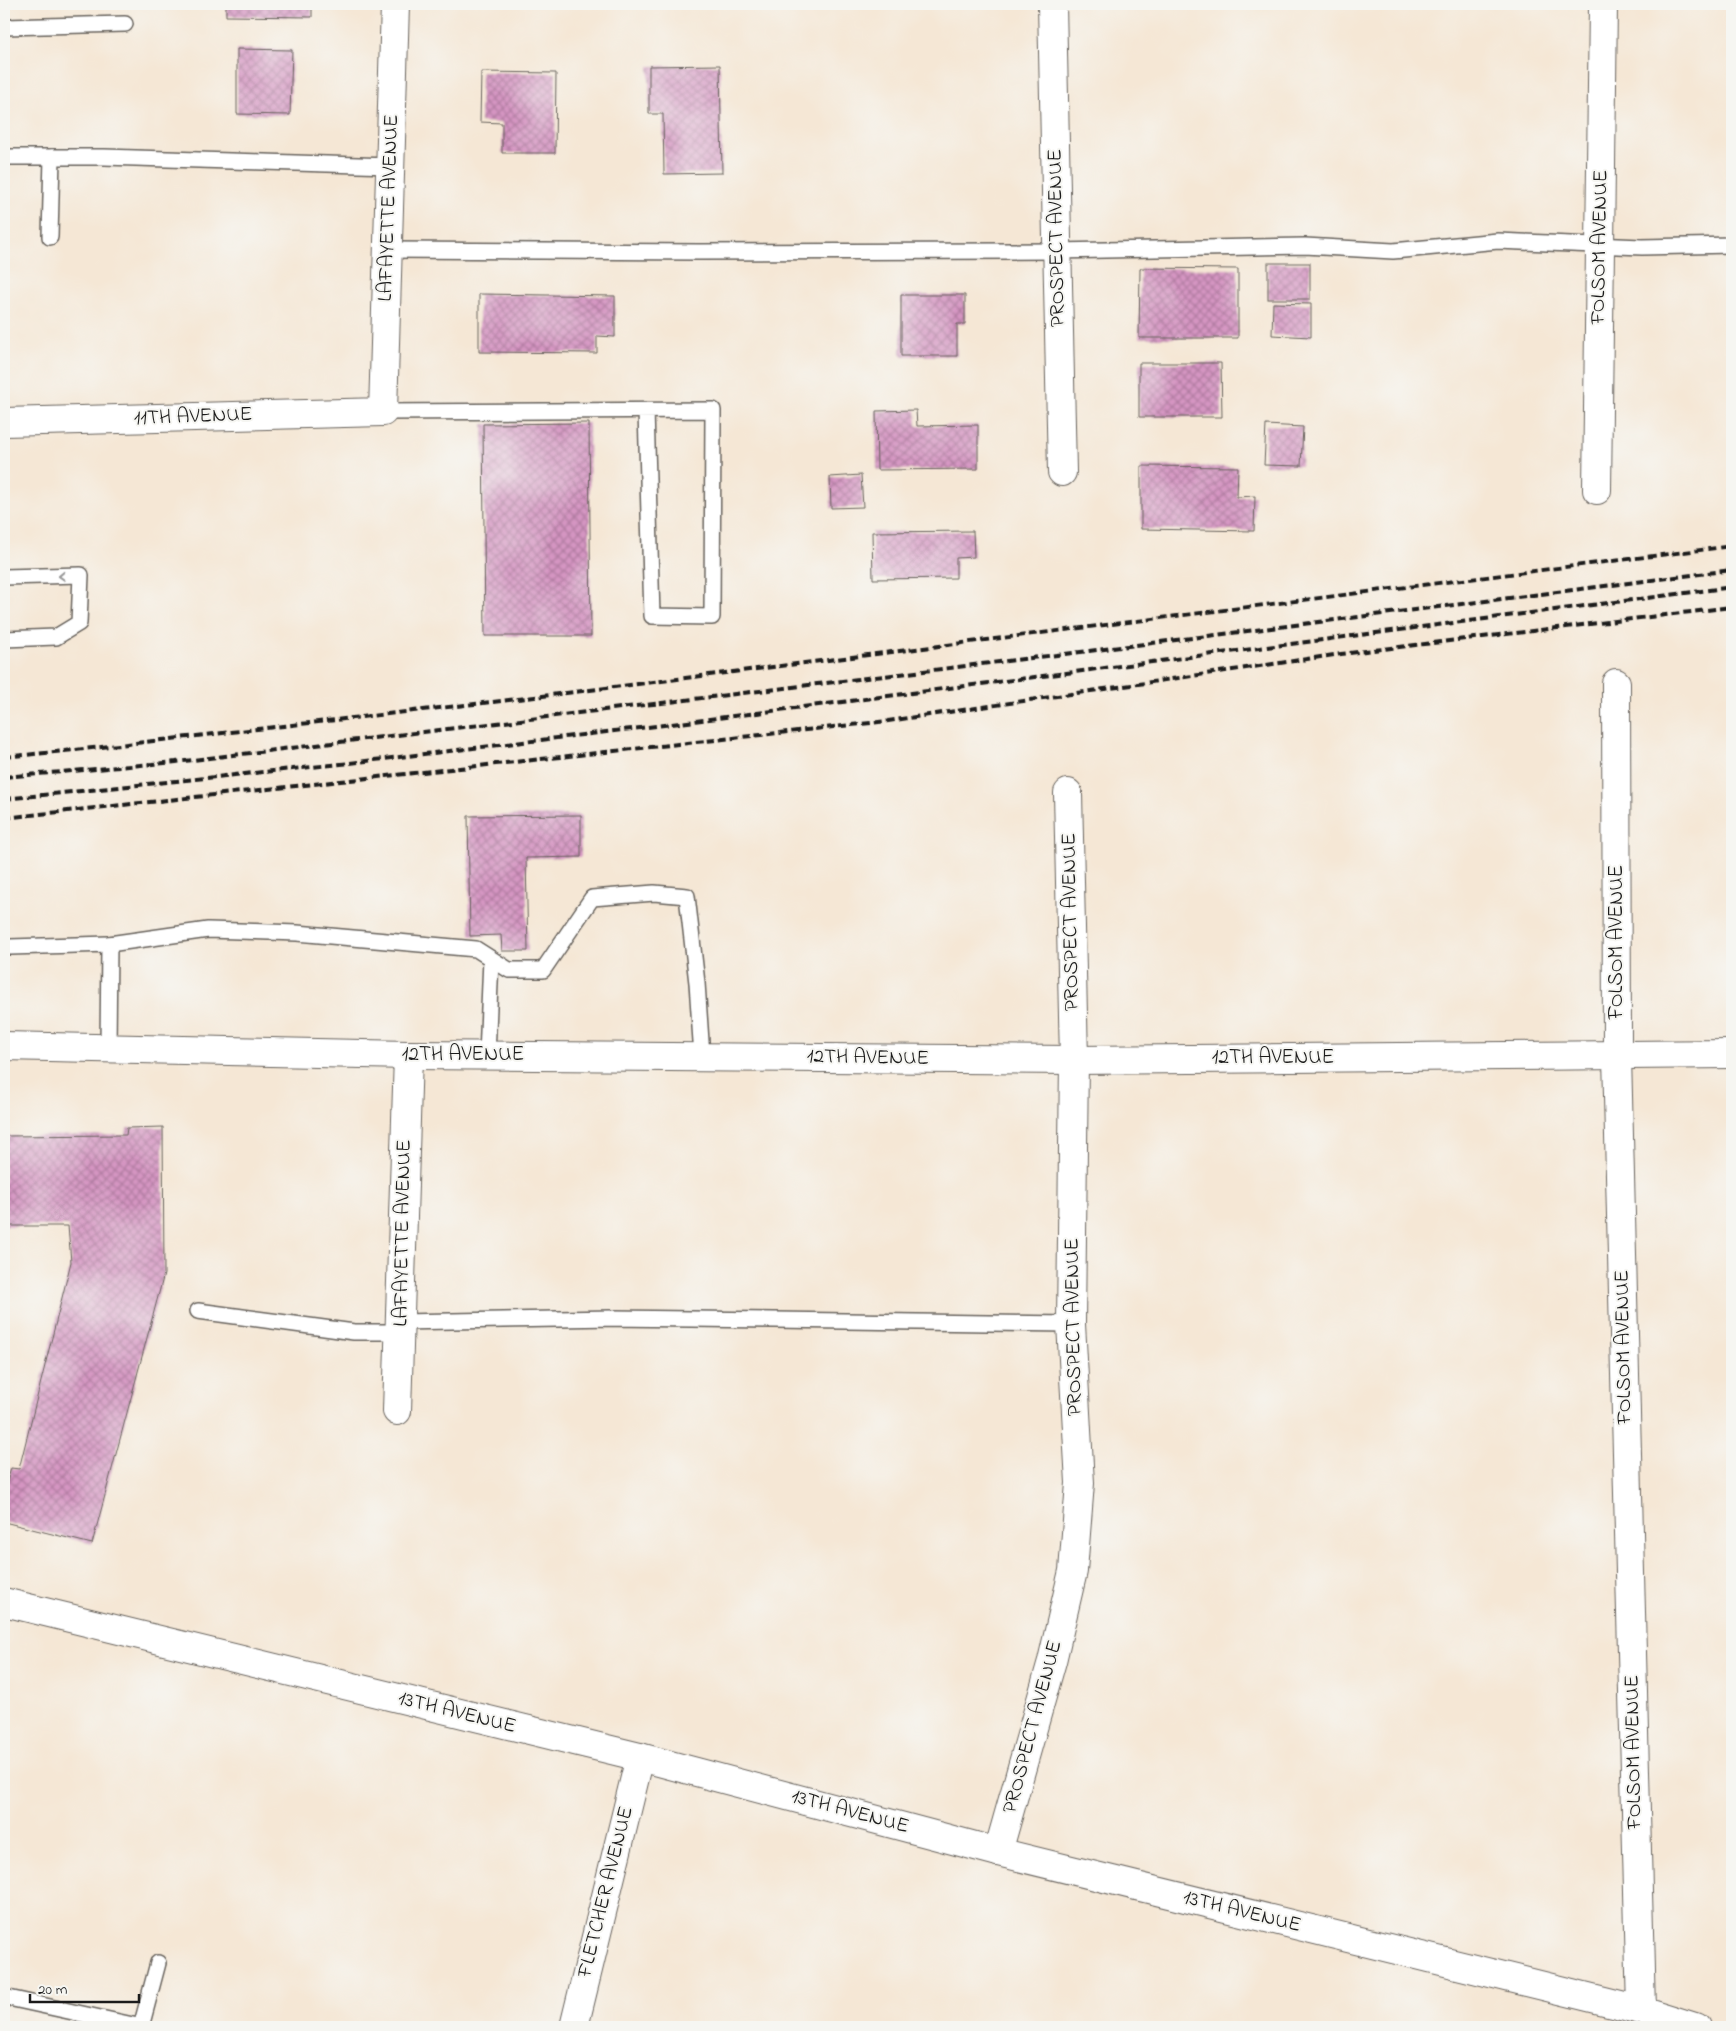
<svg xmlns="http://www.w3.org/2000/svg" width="1736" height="2031" font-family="'Indie Flower',sans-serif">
	<defs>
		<pattern id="building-cross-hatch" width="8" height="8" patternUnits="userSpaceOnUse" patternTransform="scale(1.25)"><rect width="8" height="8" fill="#d595c2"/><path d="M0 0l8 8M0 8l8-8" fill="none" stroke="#ac799d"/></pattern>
	</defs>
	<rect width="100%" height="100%" fill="#f6f6f2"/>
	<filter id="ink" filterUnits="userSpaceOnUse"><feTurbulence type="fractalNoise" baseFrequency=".02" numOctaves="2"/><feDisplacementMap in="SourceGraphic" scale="10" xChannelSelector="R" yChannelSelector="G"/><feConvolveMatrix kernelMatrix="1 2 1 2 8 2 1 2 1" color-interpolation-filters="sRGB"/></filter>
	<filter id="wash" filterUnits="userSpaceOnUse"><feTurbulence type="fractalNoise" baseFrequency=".0096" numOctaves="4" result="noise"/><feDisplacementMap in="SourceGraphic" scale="20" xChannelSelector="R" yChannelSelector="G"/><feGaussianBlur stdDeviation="1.12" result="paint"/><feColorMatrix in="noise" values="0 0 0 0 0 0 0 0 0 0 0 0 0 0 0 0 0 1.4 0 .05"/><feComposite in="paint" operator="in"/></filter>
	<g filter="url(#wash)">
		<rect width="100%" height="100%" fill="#f5e7d5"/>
		<g id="blocks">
			<g fill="url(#building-cross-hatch)">
				<polygon points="226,4 312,4 312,17 226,16"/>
				<polygon points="237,49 292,50 290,115 237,114"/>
				<polygon points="720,65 722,173 664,174 663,114 649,114 649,66"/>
				<polygon points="481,72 556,73 555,153 502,153 502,123 480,122"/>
				<rect x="1268" y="263" width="42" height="36"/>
				<polygon points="1140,268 1238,269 1238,338 1139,338"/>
				<polygon points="479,294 615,296 615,337 597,336 597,353 479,352"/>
				<polygon points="901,295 965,295 965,324 957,324 957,356 901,356"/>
				<polygon points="1273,303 1311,304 1311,337 1272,335"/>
				<polygon points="1139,363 1221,363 1222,417 1139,417"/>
				<polygon points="916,410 917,426 978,425 978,469 877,470 876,411"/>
				<polygon points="589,423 591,636 485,636 483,424"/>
				<polygon points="1266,425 1303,427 1301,466 1264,465"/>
				<polygon points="1141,466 1238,467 1237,497 1255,496 1254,531 1141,529"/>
				<polygon points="861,475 863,507 831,508 830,477"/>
				<polygon points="973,531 974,557 956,558 956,578 873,579 872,532"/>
				<polygon points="581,815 581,857 526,858 528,951 502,951 501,935 470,936 468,816"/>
				<polygon points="163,1127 164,1274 92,1544 4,1522 4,1493 11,1468 19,1469 71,1262 68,1226 4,1226 4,1136 126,1135 127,1128"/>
			</g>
		</g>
	</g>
	<g filter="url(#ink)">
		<use href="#blocks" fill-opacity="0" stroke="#68635d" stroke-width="1"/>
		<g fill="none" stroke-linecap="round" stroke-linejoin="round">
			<defs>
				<g id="service">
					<polyline points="4,27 125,24"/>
					<polyline points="4,157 104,157 390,166"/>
					<polyline points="50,237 52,157"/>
					<polyline points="388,250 699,252 1057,251 1305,246 1393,251 1498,241 1642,247 1732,245"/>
					<polyline points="383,412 713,410 712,617 652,616 646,411"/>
					<polyline points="4,577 81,575 79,623 56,637 4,639"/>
					<polyline points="109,944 208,930 297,933 476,949 509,970 543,970 592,898 654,893 687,896 697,983 702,1056"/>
					<polyline points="10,947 109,944 108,1048"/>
					<polyline points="487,1056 491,959"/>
					<polyline points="198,1311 354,1332 401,1332"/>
					<polyline points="401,1322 613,1318 1071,1324"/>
					<polyline points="4,1997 142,2027"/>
					<polyline points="141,2027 158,1963"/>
				</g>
				<g id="minor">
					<polyline points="1052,4 1062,472"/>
					<polyline points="4,422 383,412 395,4"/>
					<polyline points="1597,490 1603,4"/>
					<polyline points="1616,683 1617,1056 1641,2010"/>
					<polyline points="4,1046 408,1055 1074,1060 1732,1054"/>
					<polyline points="397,1411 408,1055"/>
					<polyline points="998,1852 1052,1661 1073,1571 1080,1483 1071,1324 1074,1060 1068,793"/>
					<polyline points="574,2027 640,1757"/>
				</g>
				<polyline id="tertiary" points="4,1602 640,1757 998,1852 1641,2010 1695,2027"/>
			</defs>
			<use href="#service" stroke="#68635d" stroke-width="18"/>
			<use href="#minor" stroke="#68635d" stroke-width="30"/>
			<use href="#tertiary" stroke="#68635d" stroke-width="30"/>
			<use href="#service" stroke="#fff" stroke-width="15"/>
			<use href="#minor" stroke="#fff" stroke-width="28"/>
			<use href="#tertiary" stroke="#fff" stroke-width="28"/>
			<g stroke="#1c1c1c" stroke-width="4" stroke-dasharray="8 4" stroke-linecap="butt">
				<polyline points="4,757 75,750 518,699 1732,546"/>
				<polyline points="4,777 176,762 1089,651 1732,570"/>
				<polyline points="4,799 350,763 656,726 1732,587"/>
				<polyline points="4,818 888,721 1341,654 1732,607"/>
			</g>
		</g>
		<defs><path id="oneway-chevron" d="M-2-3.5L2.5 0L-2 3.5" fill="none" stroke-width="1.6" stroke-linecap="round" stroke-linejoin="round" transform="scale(1.25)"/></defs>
		<use stroke="#999" href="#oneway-chevron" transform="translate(62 576) rotate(178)"/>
	</g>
	<g text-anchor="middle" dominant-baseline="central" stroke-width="4" stroke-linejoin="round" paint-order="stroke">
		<g font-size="21" fill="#1c1c1c" stroke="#f6f6f2">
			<text transform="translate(389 208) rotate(-88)">LAFAYETTE AVENUE</text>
			<text transform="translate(1057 238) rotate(-91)">PROSPECT AVENUE</text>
			<text transform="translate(1600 247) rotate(-89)">FOLSOM AVENUE</text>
			<text transform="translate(193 417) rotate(-2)">11TH AVENUE</text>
			<text transform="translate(1071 922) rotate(-91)">PROSPECT AVENUE</text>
			<text transform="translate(1617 942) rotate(-90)">FOLSOM AVENUE</text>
			<text x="463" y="1055">12TH AVENUE</text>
			<text transform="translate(868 1058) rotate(1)">12TH AVENUE</text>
			<text x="1273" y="1058">12TH AVENUE</text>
			<text transform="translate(403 1233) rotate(-89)">LAFAYETTE AVENUE</text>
			<text transform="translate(1074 1327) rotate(-91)">PROSPECT AVENUE</text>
			<text transform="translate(1624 1347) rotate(-91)">FOLSOM AVENUE</text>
			<text transform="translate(457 1713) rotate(14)">13TH AVENUE</text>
			<text transform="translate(1033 1727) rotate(-75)">PROSPECT AVENUE</text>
			<text transform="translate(1634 1752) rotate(-91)">FOLSOM AVENUE</text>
			<text transform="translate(850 1812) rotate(15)">13TH AVENUE</text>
			<text transform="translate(606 1892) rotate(-76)">FLETCHER AVENUE</text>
			<text transform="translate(1242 1912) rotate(14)">13TH AVENUE</text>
		</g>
	</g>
	<rect width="1736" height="2031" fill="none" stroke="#f6f6f2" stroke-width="20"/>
	<path d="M30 1994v8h109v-8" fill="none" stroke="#1c1c1c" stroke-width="2.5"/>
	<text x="38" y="1994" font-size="15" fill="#1c1c1c" stroke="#f6f6f2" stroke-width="4" paint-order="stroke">20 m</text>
</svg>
